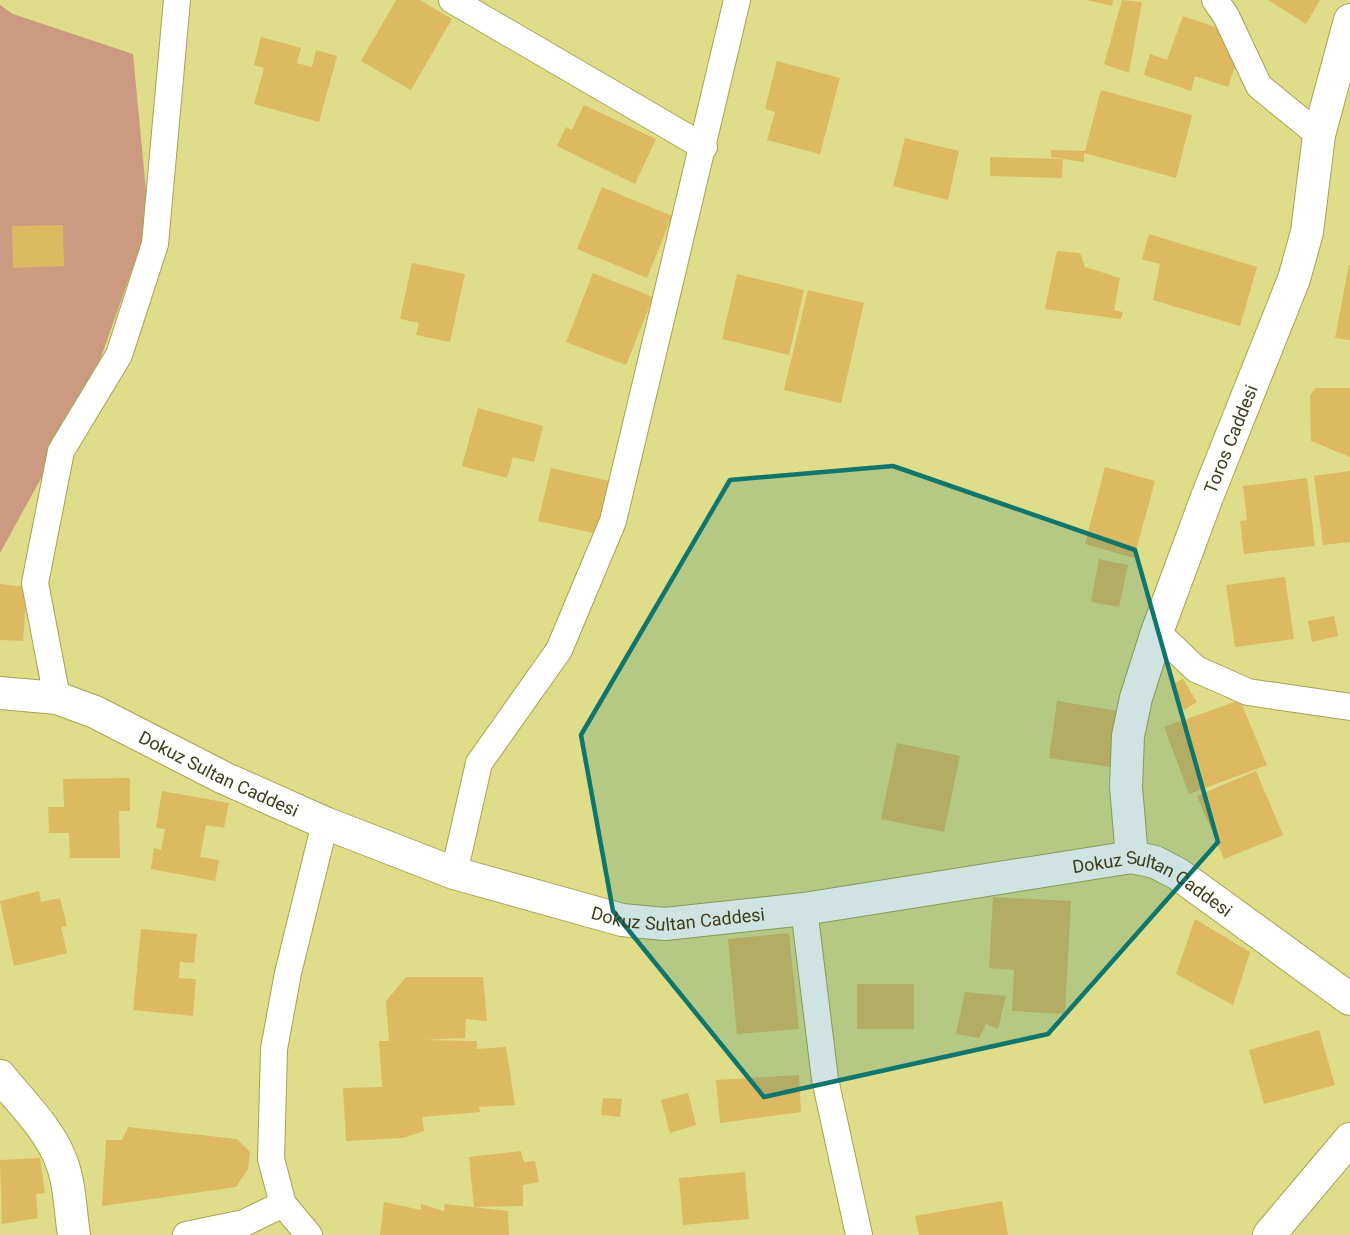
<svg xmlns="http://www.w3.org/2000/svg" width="1350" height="1235" font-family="Roboto,sans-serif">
	<rect width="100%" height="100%" fill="#dfdd8a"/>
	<polygon fill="#cc9981" points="0,5 13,14 133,54 149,222 89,391 0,553"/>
	<g fill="#ddb962">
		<polygon points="396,0 420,0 452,19 411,90 361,61"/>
		<polygon points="1087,0 1113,0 1112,6"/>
		<polygon points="1122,0 1142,2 1129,73 1104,64"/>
		<polygon points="1268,0 1320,0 1306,24"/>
		<polygon points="1183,16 1245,37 1228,87 1195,76 1191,91 1144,75 1150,54 1167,60"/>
		<polygon points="261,37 301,48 297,63 312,67 316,50 337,56 319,122 254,104 264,68 254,65"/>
		<polygon points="777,61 840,78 820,154 767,140 775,112 765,109"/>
		<polygon points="1101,90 1192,115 1176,178 1084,153 1084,162 1051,157 1051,150 1085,151"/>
		<polygon points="584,105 656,139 635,184 557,146 566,127 572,130"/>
		<polygon points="905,138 959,151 948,200 893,186"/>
		<polygon points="990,157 1063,159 1062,178 990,176"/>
		<polygon points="602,187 672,216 647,278 577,249"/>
		<polygon points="63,225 64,266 13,268 12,226"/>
		<polygon points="1149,234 1257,267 1240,326 1153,300 1160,264 1142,259"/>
		<polygon points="1057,251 1080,253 1085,267 1120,278 1114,310 1123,312 1121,319 1045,309"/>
		<polygon points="412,263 465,274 450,342 416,335 419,323 400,319"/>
		<polygon points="1349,265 1350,265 1350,340 1335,338"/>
		<polygon points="593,273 653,297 626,365 566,342"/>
		<polygon points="737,274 804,290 789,355 722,339"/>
		<polygon points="808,290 864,303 841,403 784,390"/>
		<polygon points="1316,388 1350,388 1350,457 1311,441 1310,395"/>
		<polygon points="478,408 543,426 534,462 513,457 507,478 462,466"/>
		<polygon points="1105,467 1155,481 1134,558 1085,544"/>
		<polygon points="551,468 609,481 598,534 538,521"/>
		<polygon points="1350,471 1350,542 1323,545 1314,476"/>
		<polygon points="1307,478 1315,546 1244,554 1240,521 1247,520 1243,486"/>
		<polygon points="1099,559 1128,565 1119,607 1091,602"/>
		<polygon points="1285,577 1294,639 1235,647 1226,585"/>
		<polygon points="0,584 27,587 23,641 0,640"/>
		<polygon points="1334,616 1338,636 1312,642 1308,621"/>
		<polygon points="1183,679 1197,702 1184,710 1170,685"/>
		<polygon points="1240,700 1267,765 1189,794 1164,727"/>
		<polygon points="1057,701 1118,711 1110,767 1049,758"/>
		<polygon points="897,743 960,756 944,832 881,819"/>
		<polygon points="1256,771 1283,835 1224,859 1197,796"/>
		<polygon points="130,778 130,811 119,811 120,858 70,858 69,833 49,833 48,807 64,807 63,779"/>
		<polygon points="162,791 229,803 224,828 206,825 200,857 219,860 215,881 151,869 154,848 161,850 165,829 156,828"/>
		<polygon points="39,891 41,902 60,898 67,926 61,927 67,953 14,966 0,901"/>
		<polygon points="993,897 1071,901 1065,1014 1012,1011 1014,970 989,968"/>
		<polygon points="1195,919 1250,952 1233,1005 1176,974"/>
		<polygon points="141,929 197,934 194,963 180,962 179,978 196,979 193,1016 133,1010"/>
		<polygon points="789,933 799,1029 737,1034 728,939"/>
		<polygon points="406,977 483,977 487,1021 466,1019 465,1038 424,1040 477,1041 477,1049 506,1047 515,1105 479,1107 480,1112 422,1117 424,1131 403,1138 346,1141 343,1088 382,1087 379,1041 389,1041 386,1001"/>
		<rect x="857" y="984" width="57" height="45"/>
		<polygon points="965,992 1006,996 998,1029 986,1024 979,1038 956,1034"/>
		<polygon points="1319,1030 1335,1085 1264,1104 1249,1050"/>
		<polygon points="799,1075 801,1112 720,1123 716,1080"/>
		<polygon points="688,1093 696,1125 670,1133 661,1100"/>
		<polygon points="603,1098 622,1099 620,1117 601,1115"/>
		<polygon points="128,1127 237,1139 250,1152 248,1169 236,1187 102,1206 106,1140 122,1140"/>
		<polygon points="521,1151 524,1162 535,1161 539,1182 523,1185 523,1206 474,1207 469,1157"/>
		<polygon points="40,1158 45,1193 36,1194 38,1218 2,1224 0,1160"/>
		<polygon points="745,1172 749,1219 683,1225 679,1178"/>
		<polygon points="1002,1201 1008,1235 919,1235 915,1216"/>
		<polygon points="384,1202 421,1210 421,1204 444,1211 445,1204 508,1211 509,1235 380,1235"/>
	</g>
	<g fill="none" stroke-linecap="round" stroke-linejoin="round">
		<defs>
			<g id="minor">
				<polyline points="452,0 704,147"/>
				<polyline points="1215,0 1226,16 1259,86 1319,135"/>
				<polyline points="1157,632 1196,669 1248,692 1350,707"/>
				<polyline points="57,698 35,583 61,451 119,355 155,244 177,0"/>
				<polyline points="454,873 479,763 559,650 613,521 737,0"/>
				<polyline points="804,909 825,1079 859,1235"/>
				<polyline points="186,1235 244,1223 283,1204"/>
				<polyline points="309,1235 283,1204 271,1159 274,1049 288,973 325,823"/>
			</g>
			<g id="tertiary">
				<path id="s1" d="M0 693 57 698 95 712 224 778 325 823 454 873 622 920 665 924 804 909 1132 857 1155 862 1178 874 1350 999"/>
				<path id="s2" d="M1132 857 1126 787 1128 736 1136 698 1157 632 1207 497 1294 279 1307 232 1319 135 1350 20"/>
				<path d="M0 1076C20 1101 48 1128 60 1158 70 1181 70 1210 74 1235"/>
				<polyline points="1269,1235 1350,1139"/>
			</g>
		</defs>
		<use href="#minor" stroke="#a6a351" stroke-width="28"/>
		<use href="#tertiary" stroke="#a6a351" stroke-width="34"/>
		<use href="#minor" stroke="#fff" stroke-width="26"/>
		<use href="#tertiary" stroke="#fff" stroke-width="32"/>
	</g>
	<path fill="#0f766e" fill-opacity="0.2" stroke="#0f766e" stroke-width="4.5" stroke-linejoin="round" d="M893 466 1135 550 1218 842 1048 1034 764 1097 613 911 581 735 730 480Z"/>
	<g text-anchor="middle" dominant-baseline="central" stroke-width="6" stroke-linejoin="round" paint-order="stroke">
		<g font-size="18" fill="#3e3d1b" stroke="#fcfcd3">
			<text stroke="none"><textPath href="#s2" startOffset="436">Toros Caddesi</textPath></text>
			<text stroke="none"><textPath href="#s1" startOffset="236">Dokuz Sultan Caddesi</textPath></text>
			<text stroke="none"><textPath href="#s1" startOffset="1208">Dokuz Sultan Caddesi</textPath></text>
			<text stroke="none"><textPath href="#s1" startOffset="722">Dokuz Sultan Caddesi</textPath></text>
		</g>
	</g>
</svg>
